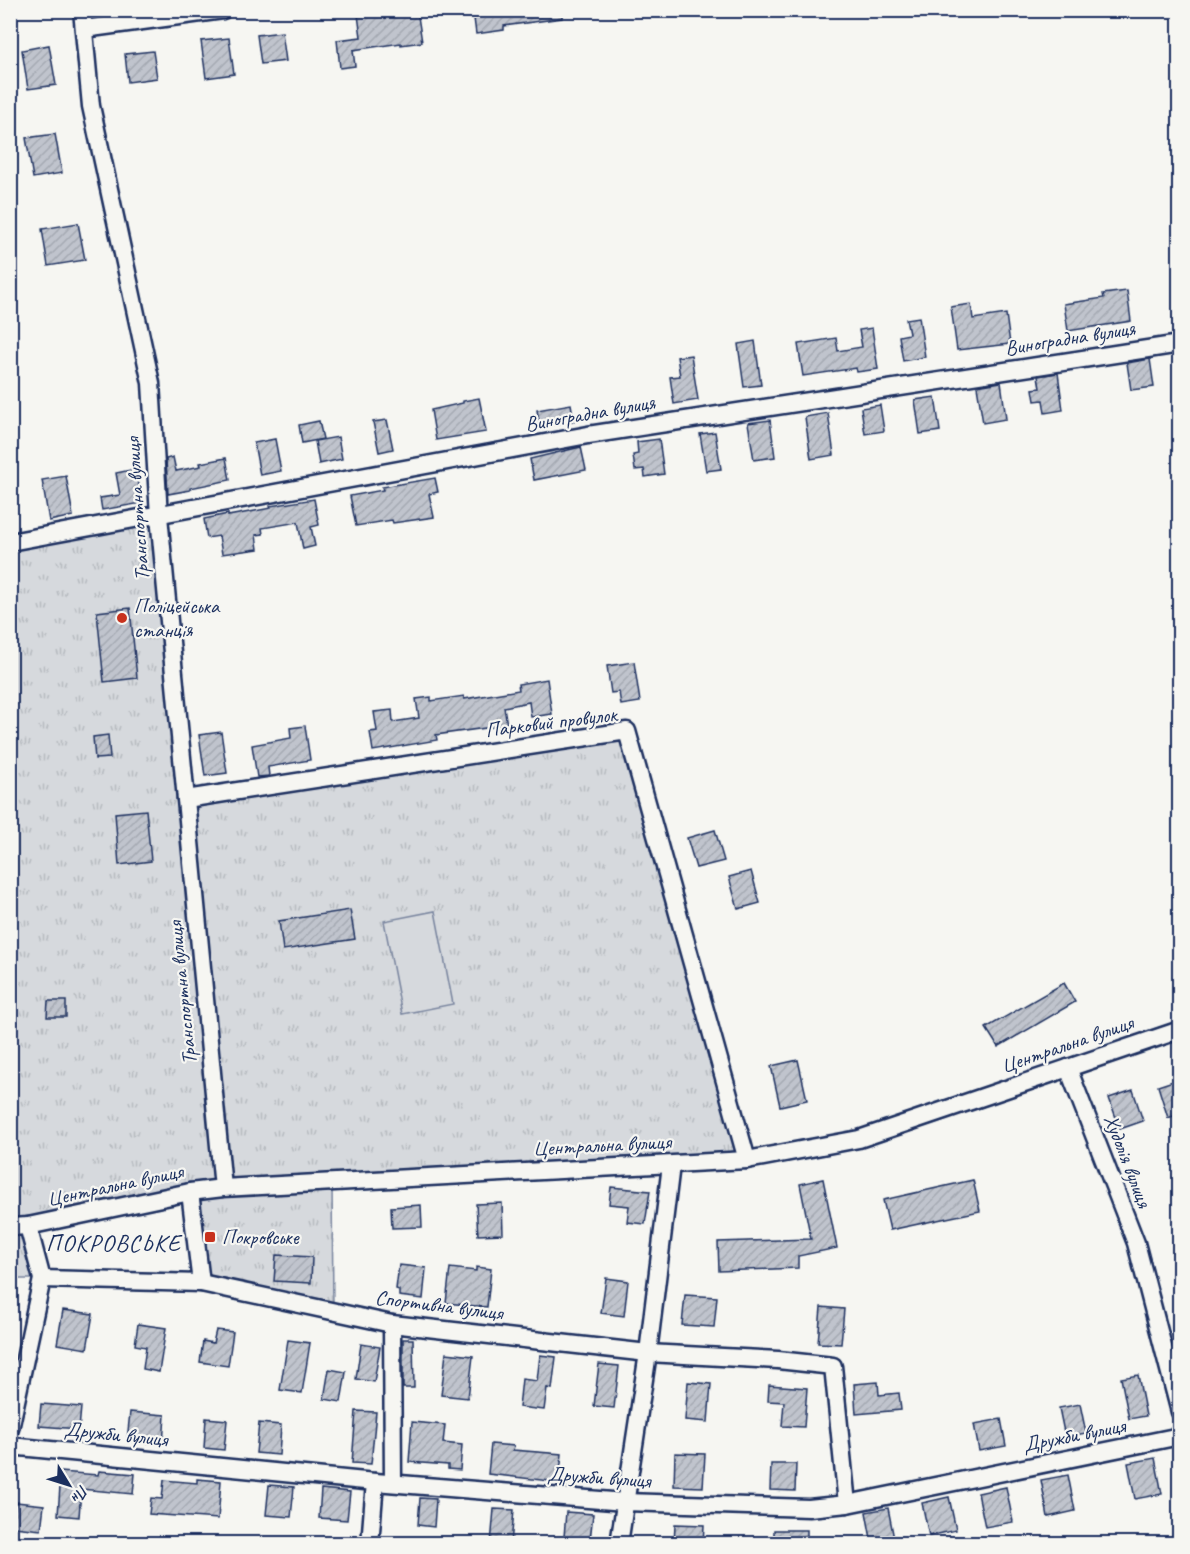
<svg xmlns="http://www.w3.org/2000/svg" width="1190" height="1554" font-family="Caveat,sans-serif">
	<defs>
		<pattern id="grass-tufts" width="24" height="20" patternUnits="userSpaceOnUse" patternTransform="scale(1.5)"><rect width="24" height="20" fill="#d6d9dd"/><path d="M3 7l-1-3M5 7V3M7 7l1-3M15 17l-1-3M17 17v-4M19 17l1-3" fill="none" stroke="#b7bbc0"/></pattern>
		<pattern id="building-hatch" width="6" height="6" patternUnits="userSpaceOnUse" patternTransform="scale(1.5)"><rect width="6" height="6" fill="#c0c4cd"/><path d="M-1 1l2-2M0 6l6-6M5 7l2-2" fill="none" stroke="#a4a9b2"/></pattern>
	</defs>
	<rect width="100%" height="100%" fill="#f6f6f2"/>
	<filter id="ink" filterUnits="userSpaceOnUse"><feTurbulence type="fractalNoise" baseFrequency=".0167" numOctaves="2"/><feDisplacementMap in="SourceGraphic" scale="12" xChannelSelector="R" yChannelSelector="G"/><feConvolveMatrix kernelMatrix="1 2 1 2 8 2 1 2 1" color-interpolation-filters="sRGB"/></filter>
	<g filter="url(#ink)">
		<polygon fill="url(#grass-tufts)" stroke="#78849e" stroke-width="1.5" points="159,516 186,799 627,731 747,1160 332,1181 333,1312 201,1283 190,1193 29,1226 42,1279 11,1279 11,542"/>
		<polygon fill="#d6d9dd" stroke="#78849e" stroke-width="1.5" points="435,911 453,1004 402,1014 384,921"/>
		<g fill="url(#building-hatch)" stroke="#1b2f5e" stroke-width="1.5">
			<polygon points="391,10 417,10 422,42 401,45 401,43 353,50 355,66 340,68 337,40 361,37 358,15"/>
			<polygon points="473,10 562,10 562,18 504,26 504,30 476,34"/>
			<polygon points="282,32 286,61 261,64 257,35"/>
			<polygon points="229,38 234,74 206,78 201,41"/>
			<polygon points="49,45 56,85 28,89 22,50"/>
			<polygon points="153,51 157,78 128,82 125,54"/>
			<polygon points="55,134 62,173 33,178 26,138"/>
			<polygon points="78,223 85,260 48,266 42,229"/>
			<polygon points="1127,291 1131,321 1068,331 1064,304 1104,298 1103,294"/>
			<polygon points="971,304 973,319 1006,314 1010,344 957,350 951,307"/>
			<polygon points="919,317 925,357 903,361 899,336 909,334 906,319"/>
			<polygon points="872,328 878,369 857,372 856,368 803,376 798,344 836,338 838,351 862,347 859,330"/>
			<polygon points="755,341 761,385 744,387 738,344"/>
			<polygon points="691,355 698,400 674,404 670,377 680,376 677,357"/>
			<polygon points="1150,359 1154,387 1131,390 1127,363"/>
			<polygon points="1058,373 1063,410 1045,413 1043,400 1035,401 1033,389 1040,388 1038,376"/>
			<polygon points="1001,382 1006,419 983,423 977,386"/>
			<polygon points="935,397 940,431 920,434 915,400"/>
			<polygon points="479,398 486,432 436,440 431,410 463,403 463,401"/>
			<polygon points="571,404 574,421 540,427 537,410"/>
			<polygon points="880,405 884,431 865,434 861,408"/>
			<polygon points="828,413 834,455 811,459 805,417"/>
			<polygon points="387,420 393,449 379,452 373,422"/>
			<polygon points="770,420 775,457 754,460 748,423"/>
			<polygon points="319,421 323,439 302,443 299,425"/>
			<polygon points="715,432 721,469 706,471 700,434"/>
			<polygon points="338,437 342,459 319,464 315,441"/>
			<polygon points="275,439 281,471 260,475 254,443"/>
			<polygon points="659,439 664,474 645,477 644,469 635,470 633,455 638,454 637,442"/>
			<polygon points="581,447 586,470 534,480 530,459"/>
			<polygon points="173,457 176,471 201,466 200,463 226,458 230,480 190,488 190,490 168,494 166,459"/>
			<polygon points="136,469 142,503 102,510 100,498 120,495 116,473"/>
			<polygon points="66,476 73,516 49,521 42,480"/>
			<polygon points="435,478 438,492 429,494 434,517 393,523 392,520 356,526 350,496 383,490 382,487"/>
			<polygon points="314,499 319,525 311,527 315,546 303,549 298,522 262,528 263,534 256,535 258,549 222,554 219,536 207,538 204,519 228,514 228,516 271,508 270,506"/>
			<polygon points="130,608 137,678 104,682 97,612"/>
			<polygon points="634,662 640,702 621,705 619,692 611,693 607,666"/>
			<polygon points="547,679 552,714 531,717 529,702 504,707 507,725 436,735 437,740 373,751 370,732 377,731 374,712 392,710 393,722 419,718 416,699 431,697 431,701 464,696 464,699 519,690 518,684"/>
			<polygon points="305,726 310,760 268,767 269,776 257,777 252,745 291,738 290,728"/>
			<polygon points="221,732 227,773 205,776 199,735"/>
			<polygon points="108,735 110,758 95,759 93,737"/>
			<polygon points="146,810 151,861 119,865 115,813"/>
			<polygon points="715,830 724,861 696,868 687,838"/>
			<polygon points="751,871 760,903 738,909 729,877"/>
			<polygon points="350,910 355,939 283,950 279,921"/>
			<polygon points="1064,983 1075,1002 998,1047 986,1028"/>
			<polygon points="48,1001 66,1001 66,1017 47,1017"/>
			<polygon points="798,1060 807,1100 780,1106 771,1066"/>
			<polygon points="1179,1079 1179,1114 1168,1118 1158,1086"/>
			<polygon points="1133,1090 1143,1121 1120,1129 1109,1098"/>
			<polygon points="823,1179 837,1248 798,1256 798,1268 719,1271 718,1242 811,1239 800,1184"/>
			<polygon points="973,1180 980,1211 890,1230 883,1200"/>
			<polygon points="611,1187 650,1191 645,1224 627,1222 629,1206 609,1204"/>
			<polygon points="502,1203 503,1234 478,1235 476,1204"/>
			<polygon points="421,1205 422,1227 392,1228 391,1207"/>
			<polygon points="276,1255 312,1257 311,1283 274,1281"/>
			<polygon points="399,1265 426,1268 423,1299 399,1296 399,1290 396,1289"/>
			<polygon points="476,1267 491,1269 487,1307 446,1303 450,1268 476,1271"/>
			<polygon points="606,1278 628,1281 624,1316 601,1313"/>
			<polygon points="685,1295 717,1297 714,1327 682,1325"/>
			<polygon points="821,1307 844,1309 841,1344 818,1343"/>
			<polygon points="63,1310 93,1314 87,1349 57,1344"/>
			<polygon points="138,1324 166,1328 159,1372 143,1369 146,1347 135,1345"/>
			<polygon points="216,1330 233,1332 228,1366 200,1362 203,1341 213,1343"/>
			<polygon points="403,1339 413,1339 414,1388 403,1388"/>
			<polygon points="288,1340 310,1343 302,1393 280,1390"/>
			<polygon points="361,1344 380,1347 374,1382 356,1379"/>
			<polygon points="446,1353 473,1356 468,1398 441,1395"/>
			<polygon points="540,1355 556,1357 552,1389 547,1388 544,1410 519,1407 522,1379 537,1381"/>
			<polygon points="599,1364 619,1366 614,1408 594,1406"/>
			<polygon points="329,1369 346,1372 341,1402 324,1399"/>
			<polygon points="1138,1375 1146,1416 1129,1419 1121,1378"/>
			<polygon points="688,1382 711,1384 708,1422 685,1420"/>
			<polygon points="878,1382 879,1395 899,1393 901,1410 856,1414 854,1384"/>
			<polygon points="769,1385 807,1388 804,1427 782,1426 784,1402 768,1401"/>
			<polygon points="41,1404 81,1407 79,1429 39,1426"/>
			<polygon points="1080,1404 1086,1433 1065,1437 1059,1408"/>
			<polygon points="356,1411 376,1412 371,1464 352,1463"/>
			<polygon points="130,1412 165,1415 163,1444 127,1441"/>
			<polygon points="206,1418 227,1420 224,1450 204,1448"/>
			<polygon points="1001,1419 1006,1446 979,1451 974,1424"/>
			<polygon points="412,1422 445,1425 443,1443 462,1445 460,1470 448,1469 448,1465 409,1462"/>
			<polygon points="259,1423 281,1425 279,1455 256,1453"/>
			<polygon points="491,1444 514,1446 513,1450 562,1454 559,1482 488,1474"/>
			<polygon points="675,1453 705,1454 703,1487 674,1486"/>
			<polygon points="1155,1458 1162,1494 1135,1499 1128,1463"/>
			<polygon points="771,1464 796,1464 795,1491 770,1490"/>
			<polygon points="99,1471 135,1474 133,1494 81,1489 79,1517 58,1515 61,1472 98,1475"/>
			<polygon points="1068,1475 1075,1511 1048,1517 1041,1480"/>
			<polygon points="197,1479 221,1481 218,1519 149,1514 151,1498 162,1499 164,1480 197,1483"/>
			<polygon points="269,1485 294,1487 291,1517 266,1515"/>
			<polygon points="1006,1487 1013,1522 985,1527 978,1493"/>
			<polygon points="321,1489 350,1492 347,1520 319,1518"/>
			<polygon points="949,1497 956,1530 929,1536 922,1503"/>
			<polygon points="420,1498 436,1499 434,1527 418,1525"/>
			<polygon points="16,1502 44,1505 41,1530 14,1527"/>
			<polygon points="888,1508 895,1544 872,1544 866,1512"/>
			<polygon points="494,1509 514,1510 511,1544 491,1544"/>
			<polygon points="566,1512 593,1514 590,1540 564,1537"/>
			<polygon points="675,1524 704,1525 703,1544 674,1544"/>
			<rect x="774" y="1530" width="33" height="14"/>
		</g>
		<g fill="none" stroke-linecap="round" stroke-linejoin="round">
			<defs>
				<g id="minor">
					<polyline points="82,10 91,106 151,383 159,516 223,1188"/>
					<polyline points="84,29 223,10"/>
					<polyline points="10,542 588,435 1180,344"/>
					<polyline points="186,799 627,731 747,1160"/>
					<polyline points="1068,1068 1136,1243 1180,1412"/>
					<polyline points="190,1192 201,1283"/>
					<polyline points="10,1227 28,1226 190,1192 223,1188 747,1160 859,1139 1180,1030"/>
					<polyline points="42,1279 201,1283 392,1324 648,1353 778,1360 833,1366 847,1504"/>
					<polyline points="392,1324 393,1483"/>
					<polyline points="10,1429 42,1279 28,1226"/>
					<polyline points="10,1446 375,1482 625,1502 809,1508 847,1504 1180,1436"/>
					<polyline points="370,1544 375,1482"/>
					<polyline points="619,1544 648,1353 671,1165"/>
				</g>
			</defs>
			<use href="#minor" stroke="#1b2f5e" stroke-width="21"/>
			<use href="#minor" stroke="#f6f6f2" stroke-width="16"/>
		</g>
	</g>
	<g fill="#c8321e" stroke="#f6f6f2" stroke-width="2">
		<circle cx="122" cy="618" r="6"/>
		<rect x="204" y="1231" width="12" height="12" rx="3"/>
	</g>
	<g text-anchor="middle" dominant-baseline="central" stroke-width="4.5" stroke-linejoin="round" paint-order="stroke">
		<g font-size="21" fill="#1b2f5e" stroke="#f6f6f2">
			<text transform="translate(1070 338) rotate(-9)">Виноградна вулиця</text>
			<text transform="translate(590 413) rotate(-10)">Виноградна вулиця</text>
			<text transform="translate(137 509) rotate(-94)">Транспортна вулиця</text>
			<text transform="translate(551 722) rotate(-7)">Парковий провулок</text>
			<text transform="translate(182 993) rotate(-96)">Транспортна вулиця</text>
			<text transform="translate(1067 1044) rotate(-19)">Центральна вулиця</text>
			<text transform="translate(602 1145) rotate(-3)">Центральна вулиця</text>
			<text transform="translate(1128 1161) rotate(69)">Худолія вулиця</text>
			<text transform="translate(115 1185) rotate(-12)">Центральна вулиця</text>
			<text transform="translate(439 1305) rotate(7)">Спортивна вулиця</text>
			<text transform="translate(116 1434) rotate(6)">Дружби вулиця</text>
			<text transform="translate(1074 1435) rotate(-11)">Дружби вулиця</text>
			<text transform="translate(599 1477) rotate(4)">Дружби вулиця</text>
		</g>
		<g font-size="21" fill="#1b2f5e" stroke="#f6f6f2" text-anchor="start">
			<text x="134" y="606">Поліцейська<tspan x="134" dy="24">станція</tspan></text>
			<text x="222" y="1237">Покровське</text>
		</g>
		<g font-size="24" letter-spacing="1.5" fill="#1b2f5e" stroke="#f6f6f2">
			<text x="114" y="1243">ПОКРОВСЬКЕ</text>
		</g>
	</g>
	<rect width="1190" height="1554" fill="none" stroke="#f6f6f2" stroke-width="36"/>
	<rect x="18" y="18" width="1154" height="1518" fill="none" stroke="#1b2f5e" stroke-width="2" filter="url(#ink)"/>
	<g transform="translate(69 1485) rotate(128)" stroke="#f6f6f2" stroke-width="4.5" paint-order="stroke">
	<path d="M0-4.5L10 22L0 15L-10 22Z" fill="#1b2f5e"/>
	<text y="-9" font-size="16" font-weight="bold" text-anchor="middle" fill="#1b2f5e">Пн</text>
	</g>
</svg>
